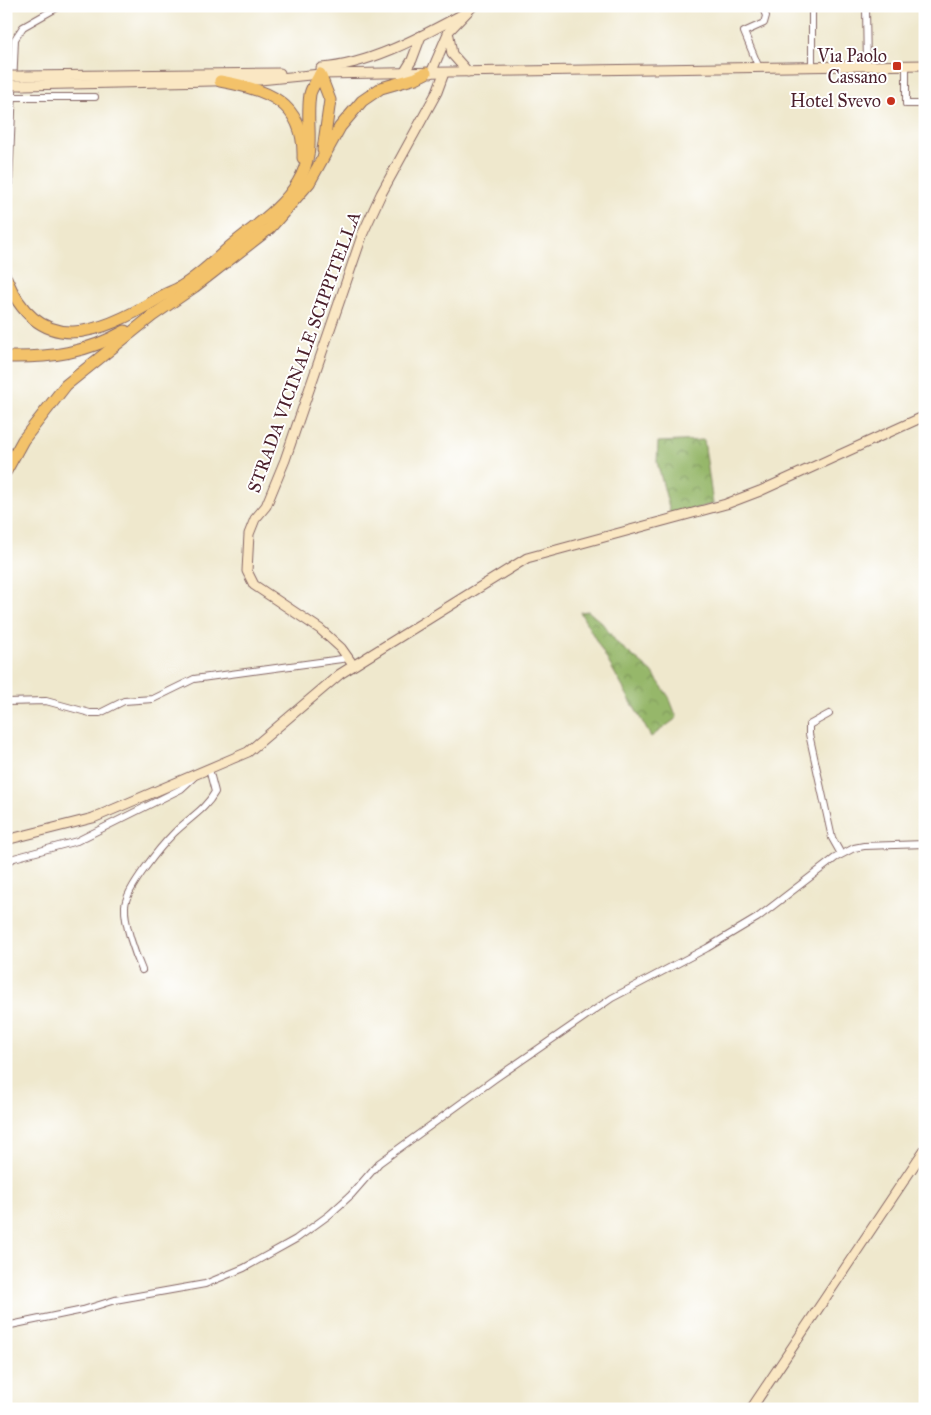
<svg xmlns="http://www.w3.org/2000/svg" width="931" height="1415" font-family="'IM FELL Great Primer',serif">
	<defs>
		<pattern id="forest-crowns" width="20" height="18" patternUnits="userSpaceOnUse" patternTransform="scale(1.25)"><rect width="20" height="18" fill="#96b76b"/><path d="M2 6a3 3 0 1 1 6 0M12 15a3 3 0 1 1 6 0" fill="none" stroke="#7c9458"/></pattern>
	</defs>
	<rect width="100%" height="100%" fill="#fff"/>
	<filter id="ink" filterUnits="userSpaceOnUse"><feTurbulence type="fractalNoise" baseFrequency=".02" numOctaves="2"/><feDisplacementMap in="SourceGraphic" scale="10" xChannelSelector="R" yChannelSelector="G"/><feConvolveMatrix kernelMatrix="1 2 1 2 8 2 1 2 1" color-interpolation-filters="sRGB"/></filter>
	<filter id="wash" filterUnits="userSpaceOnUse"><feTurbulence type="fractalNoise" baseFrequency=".0096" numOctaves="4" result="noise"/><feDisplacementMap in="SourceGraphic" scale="20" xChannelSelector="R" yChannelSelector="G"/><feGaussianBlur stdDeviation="1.12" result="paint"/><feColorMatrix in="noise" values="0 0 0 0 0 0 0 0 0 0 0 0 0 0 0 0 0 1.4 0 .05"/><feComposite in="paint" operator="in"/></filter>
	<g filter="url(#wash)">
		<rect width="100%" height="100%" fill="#efe8cd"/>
		<g fill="url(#forest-crowns)" stroke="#706b4b">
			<polygon points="704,440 713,504 671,515 657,462 658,442"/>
			<polygon points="588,611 602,623 617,643 652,672 669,697 677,718 651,737 580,612"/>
		</g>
	</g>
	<g filter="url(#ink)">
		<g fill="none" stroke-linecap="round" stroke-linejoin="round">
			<defs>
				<g id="street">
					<polyline points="812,6 812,67"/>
					<polyline points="866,9 867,66"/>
					<polyline points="906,65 906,104 925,104"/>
					<polyline points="759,68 744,32 764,23 766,16 762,6"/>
					<polyline points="14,97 95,97"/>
					<polyline points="9,185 15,39 23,27 60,6"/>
					<polyline points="6,702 46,701 90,713 100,713 124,701 153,699 194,679 349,658"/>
					<polyline points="829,714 809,725 809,734 832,838 841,854"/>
					<polyline points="6,863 14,858 77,841 181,789 194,777"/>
					<path d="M142 970C135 954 124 924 125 906 126 889 161 846 174 833 189 818 205 810 215 792L209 769"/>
					<polyline points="6,1326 83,1310 115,1300 205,1284 244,1268 296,1239 329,1215 351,1195 379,1163 493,1080 612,998 707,948 757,918 835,858 854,848 864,846 925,844"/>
				</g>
				<g id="secondary">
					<polyline points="449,36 452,54 468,72"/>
					<path d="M321 68C370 65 422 36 465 13"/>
					<polyline points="404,73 412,60 421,36"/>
					<polyline points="431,73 449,31 473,6"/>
					<polyline points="23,76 280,73"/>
					<polyline points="23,85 260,80 320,74 925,65"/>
					<polyline points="353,665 341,648 320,629 254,585 247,571 249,534 255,519 266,506 285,460 363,233 381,194 437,92 444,73"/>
					<polyline points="6,840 93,818 248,752 340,674 527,558 726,504 760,491 925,416"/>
					<polyline points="751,1409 925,1149"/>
				</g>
				<g id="highway">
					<polyline points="320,74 330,100 323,150"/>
					<path d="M220 81C266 89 305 102 303 158"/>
					<path d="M6 278C39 359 101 334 159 298 166 293 175 291 182 286 200 275 216 259 232 245 255 226 283 208 298 182 317 150 305 127 310 94 312 86 317 81 320 74"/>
					<path d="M6 357C50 358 87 353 125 331"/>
					<polyline points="6,471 23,440 66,385 152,316 194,287 270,228 309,183 340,127 362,101 381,88 416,78 426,73"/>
				</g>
			</defs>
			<use href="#street" stroke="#846564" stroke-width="8"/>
			<use href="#secondary" stroke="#846564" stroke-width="11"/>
			<use href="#highway" stroke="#846564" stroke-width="13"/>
			<use href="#street" stroke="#fff" stroke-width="6"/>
			<use href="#secondary" stroke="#fae7c3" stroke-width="9"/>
			<use href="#highway" stroke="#f3c26a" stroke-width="11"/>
			<defs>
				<g id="secondary-bridge">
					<polyline points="6,76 23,76"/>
					<polyline points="6,85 23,85"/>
				</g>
			</defs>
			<use href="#secondary-bridge" stroke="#846564" stroke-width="11" stroke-linecap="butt"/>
			<use href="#secondary-bridge" stroke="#fae7c3" stroke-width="9"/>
		</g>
	</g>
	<g fill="#c8321e" stroke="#fff" stroke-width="2">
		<rect x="892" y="61" width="10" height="10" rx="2.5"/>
		<circle cx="891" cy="101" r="5"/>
	</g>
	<g text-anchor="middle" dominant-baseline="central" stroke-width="4" stroke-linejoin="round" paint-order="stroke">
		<g font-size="18" fill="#4a1f2b" stroke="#fff" text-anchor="end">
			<text x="887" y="56">Via Paolo<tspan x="887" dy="21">Cassano</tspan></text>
			<text x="881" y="101">Hotel Svevo</text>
		</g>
		<g font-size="18" fill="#4a1f2b" stroke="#fff">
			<text transform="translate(304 352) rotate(-70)">STRADA VICINALE SCIPPITELLA</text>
		</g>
	</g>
	<rect width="931" height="1415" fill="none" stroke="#fff" stroke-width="25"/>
</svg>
